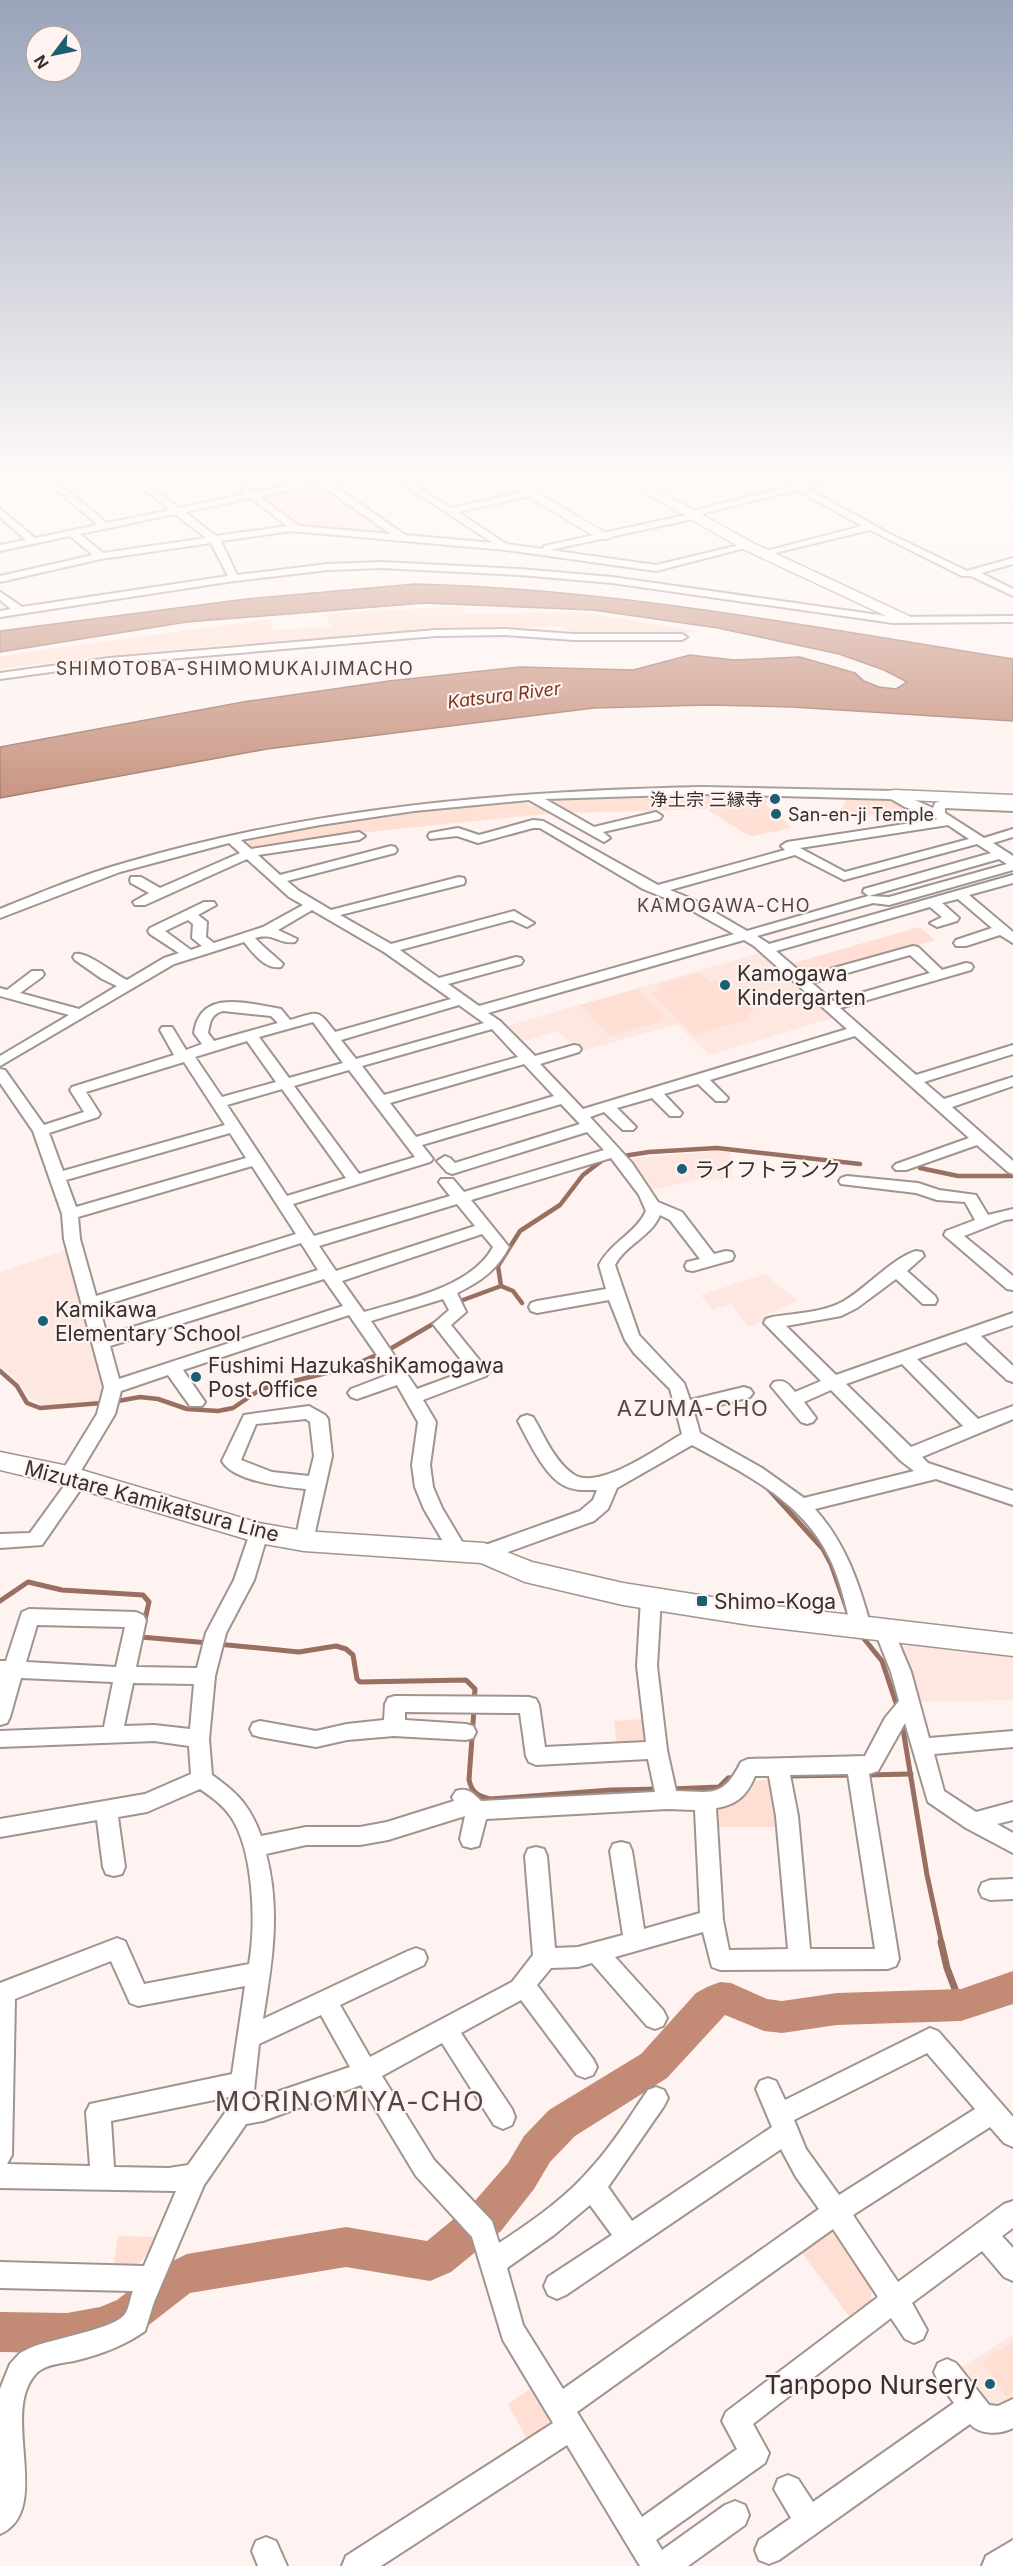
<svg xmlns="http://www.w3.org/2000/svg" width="1013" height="2566" font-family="Inter,'Noto Sans JP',sans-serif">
	<rect width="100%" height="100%" fill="#fef3f0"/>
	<g fill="#fde7e0">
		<polygon points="763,952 836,1017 709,1055 677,1024 579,1052 558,1031 522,1042 507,1026"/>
		<polygon points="717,1151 730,1152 732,1179 694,1180 648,1191 626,1159"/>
		<polygon points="66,1250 105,1391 103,1402 45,1406 30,1398 17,1381 0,1366 0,1272"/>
		<polygon points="765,1274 798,1301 767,1314 771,1319 748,1327 731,1304 712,1310 701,1295"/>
		<polygon points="910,1640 1013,1653 1013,1700 921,1702 903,1647"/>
		<polygon points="1013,2335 1013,2399 999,2408 989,2411 956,2370"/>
	</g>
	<g fill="#ffdfd3">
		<polygon points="320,483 397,536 302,527 260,496"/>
		<path d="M462 606 464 614 579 612 697 631 686 633 572 635 561 626C374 636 186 643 0 669V656L34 651 270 619 274 630 331 627 325 614Z"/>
		<polygon points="681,794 704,794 719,800 706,809 571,813 545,801 547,798"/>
		<polygon points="872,796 886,797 905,808 930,815 885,813 846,818 840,811 846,800"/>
		<polygon points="724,799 764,799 768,802 765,804 792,828 752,836 746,834 708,810"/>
		<polygon points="519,801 555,813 320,837 251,849 248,843 251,839 362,816"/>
		<polygon points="919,927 935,940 805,977 790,964"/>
		<path d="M699 973C708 981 712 984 724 981L754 1010 749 1013V1019L694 1035 651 993 662 990 657 985Z"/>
		<polygon points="638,989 666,1017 658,1022 610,1036 580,1005"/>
		<polygon points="645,1719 647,1736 639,1743 617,1744 614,1721"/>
		<polygon points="770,1780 777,1827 712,1827 710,1807 748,1781"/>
		<polygon points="824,2231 838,2235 872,2285 871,2300 849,2316 799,2249"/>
		<path d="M118 2236 157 2237C145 2259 141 2269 113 2268Z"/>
		<polygon points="1013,2342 1013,2394 1007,2398 982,2361"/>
		<polygon points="533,2387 550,2414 547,2429 528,2441 508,2404"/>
	</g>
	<path fill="#c38a75" stroke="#986f60" stroke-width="1.5" d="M415 584C618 589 813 627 1013 659V721L792 707 708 705 594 708 267 749 0 798V747L243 702 389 681 520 667 633 670 690 655 734 660 800 657 855 673 864 681 879 687 896 689 907 682 884 670 839 654 718 628 593 610 424 603 187 622 0 652V631L246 599Z"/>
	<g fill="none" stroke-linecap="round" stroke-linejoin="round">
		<g stroke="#986f60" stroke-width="4.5">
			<polyline points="920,1168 958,1176 1013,1176"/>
			<polyline points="501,1286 513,1291 522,1303"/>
			<polyline points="463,1300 501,1286 498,1266 520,1231 560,1205 583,1175 604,1159 649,1152 717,1148 860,1164"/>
			<polyline points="0,1371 17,1386 27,1403 40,1408 102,1403"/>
			<polyline points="118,1401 140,1397 158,1399 187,1409 218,1411 233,1408 261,1389 347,1368 390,1349 438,1321"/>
		</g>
		<g stroke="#986f60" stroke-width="5">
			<polyline points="764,1484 823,1549 831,1564 850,1618"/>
			<polyline points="0,1601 28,1582 62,1590 143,1595 149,1602 144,1624"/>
			<polyline points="142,1632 141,1637 209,1643"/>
			<polyline points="861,1635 882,1661 898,1709"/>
			<polyline points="217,1644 299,1652 336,1646 346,1649 353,1655 357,1679 360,1682 466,1680 475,1689 474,1701"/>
			<path d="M474 1709 469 1780C472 1793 478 1796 490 1799L611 1790 660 1789"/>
			<polyline points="902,1723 927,1875 942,1944"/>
			<polyline points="866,1775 911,1774"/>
			<polyline points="785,1776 854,1775"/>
			<polyline points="671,1789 719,1787 728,1778 737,1777"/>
		</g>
		<polyline stroke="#986f60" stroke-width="7" points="941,1942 947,1968 961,2005"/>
		<polygon fill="#c38a75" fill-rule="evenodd" points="1013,1971 1013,2004 961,2021 837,2025 782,2033 764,2031 725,2015 667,2078 575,2136 550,2162 534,2189 501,2231 451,2272 430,2281 346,2267 190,2293 145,2328 100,2347 67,2353 0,2352 0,2312 67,2313 100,2307 117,2300 158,2268 187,2254 346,2227 427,2241 473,2203 508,2163 524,2136 549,2110 641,2054 696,1993 707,1987 720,1982 731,1983 767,1999 782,2001 837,1993 961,1989"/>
		<defs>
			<g id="street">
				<path d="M39 475H48L107 523 170 510 126 475H135L179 508 245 494 222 475H231L254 492 313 480 310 477 313 475 322 478 354 475 353 477 329 482 405 535 493 543 389 475H400L451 508 531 490 536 493 534 495 458 512 506 544 543 549 544 546 686 515 687 512 836 475H850L849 477 806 488 892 535 967 571 1013 558V564L981 573 1013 589V596L971 576H962L870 530 762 556V552L862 526 797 490 697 515 693 519 550 550 656 565 748 543 753 546 656 571 506 550 291 531 221 541 237 575 328 564 382 562 520 569 612 577 893 617 1013 616V622L893 623 612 583 520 575 382 568 328 570 234 581 0 617V611L11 609 0 600V592L22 607 228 576 211 543 101 559 0 582V576L93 555 70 536 0 551V545L26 540 0 517V509L35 538 98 525ZM319 484 391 534 299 526 260 497ZM251 498 287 526 216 536 185 512ZM175 514 206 538 103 553 80 534Z"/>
				<polygon points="514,475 531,475 507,482 502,479"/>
				<polygon points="506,629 574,634 682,634 687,637 682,640 574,640 506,635 436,636 109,664 0,679 0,673 109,658 436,630"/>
				<path d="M702 787 894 791 933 808 935 803 944 800 1013 803V811L945 808V813L984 838 1013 829V837L993 843 1013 856V870L889 905 873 903 757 936 769 944 1013 875V883L969 895 1013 932V943L1000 935 966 946H956L954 943 956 940 992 928 958 899 942 903 959 918 957 921 937 927 930 923 942 917 930 907 776 951 805 976 913 946 918 947 942 970 966 963 971 964 973 967 971 970 840 1008 916 1075 1013 1045V1054L924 1082 944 1099 1013 1077V1086L952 1107 1013 1161V1174L1008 1172 977 1145 906 1170H896L893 1167 896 1164 969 1138 855 1036 710 1080 728 1098 726 1101H716L698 1084 664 1094 682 1113 680 1116H670L652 1098 617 1108 636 1127 633 1130H623L604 1112 590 1117 632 1163 658 1202 682 1212 714 1254 726 1251 732 1252 734 1256 732 1260 693 1271 687 1270 685 1266 687 1262 700 1259 670 1220 660 1215C651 1237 626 1244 615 1265L639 1335 684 1383 690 1400 744 1387 750 1389 753 1393 750 1397 694 1412 700 1433 762 1468 804 1498 914 1471 901 1461 831 1390 804 1402 816 1418 813 1422 807 1424 801 1422 771 1386 774 1382C785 1379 788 1384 795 1392L821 1381 764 1323 766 1319 772 1317C795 1313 823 1313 844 1301 866 1288 894 1257 916 1251L922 1252 924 1256 907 1271 935 1296 937 1300 935 1304H923L896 1279 857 1308 841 1316 786 1326 836 1375 1013 1313V1325L981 1336 1013 1366V1382L1007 1380 966 1342 917 1359 978 1419 1013 1406V1419L922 1457 928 1463 1013 1491V1505L936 1479 815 1509C846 1544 859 1583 871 1627L868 1632 861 1635 854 1632 851 1627C845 1603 840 1579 829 1557 802 1501 744 1473 692 1445L617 1488 608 1509 594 1521 491 1558 484 1560 477 1558 475 1553 477 1548 580 1511 593 1500 597 1490C586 1490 575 1491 565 1486 545 1477 528 1440 518 1421L521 1417 527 1415 533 1417C544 1435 554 1461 573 1474 598 1492 659 1447 682 1434L670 1389 634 1353 625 1340 609 1300 537 1313 531 1311 529 1307 531 1303 537 1301 606 1289 599 1265C611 1242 636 1233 646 1211L639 1195 611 1158 471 1200 509 1247C497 1270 480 1282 457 1293L466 1312 451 1325 489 1372 486 1376 423 1400 436 1422 430 1465 433 1487 442 1508 467 1550 465 1555 458 1557 451 1555 424 1509 415 1487 412 1465 418 1422 397 1385 357 1399 351 1397 348 1393 351 1389 390 1374 349 1315 183 1370 205 1402 202 1406H190L168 1375 121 1391 115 1414 79 1474 84 1475 87 1480 42 1545 0 1548V1534L30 1533 67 1482 62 1481 59 1476 97 1414 104 1387 64 1239 62 1214 33 1131 0 1083V1069L5 1070 44 1125 84 1112 70 1090 72 1087 174 1055 160 1030 162 1027H172L186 1050 202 1044 194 1033C200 989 245 1003 276 1008L281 1009 290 1020C319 1012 317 1008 335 1032L451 999 384 952 312 910 278 930 297 939 295 942C279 945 275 932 255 938 264 948 274 955 283 964L281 967C265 970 253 953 244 942L174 964 0 1066V1056L69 1015 0 996V988L7 990 32 971H42L44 974 42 977 20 993 79 1009 117 986 102 979 75 960 73 957 75 954C87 951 114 974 127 980L164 958 179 953 150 934 148 931 150 928 204 902H214L216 905 198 915 207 922 206 937 214 943 263 927 303 905 289 897 247 859 145 905H135L133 902 149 893 131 883 130 880 131 877H141L160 888 240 853 229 843 120 872 0 918V909C42 892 84 874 128 862 315 807 508 791 702 787ZM702 794 891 799 905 807 938 819 787 842 781 846 785 850 658 885 543 821 533 820 479 835 458 828 430 833 428 836 430 839 457 836 478 843 533 828H540L643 889 682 905 734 934 479 1006 448 984 521 964 523 961 521 958 516 957 439 978 400 950 512 920 527 927 534 923 514 911 391 944 340 915 464 884 465 881 464 878 459 877 331 910 299 891 287 881 395 853 397 850 395 847 391 846 280 875 258 855 359 840 365 836 359 832 251 849 241 840 320 825 414 811 529 800 604 842 610 838 603 832 660 819 662 816 656 812 594 827 545 799ZM948 825 969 839 845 872 800 848ZM977 844 991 853 864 889 863 892 869 896 999 859 1007 864 889 897 868 896 747 931 692 899 670 890 795 855 844 880ZM188 920 193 924 192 938 202 946 191 950 165 931ZM744 940 754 946 847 1029 583 1109 540 1064 579 1052 581 1049 579 1046 574 1045 535 1056 500 1021 488 1013ZM910 955 930 973 833 1001 812 983ZM459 1005 484 1023 356 1059 341 1040ZM223 1011 271 1016 278 1023 214 1041 208 1033C210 1022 211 1014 223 1011ZM313 1022 343 1063 289 1078 259 1037ZM492 1029 518 1057 384 1095 362 1066ZM247 1041 276 1082 222 1097 195 1057ZM184 1062 225 1125 63 1171 49 1133 98 1117 100 1114 86 1092ZM524 1064 554 1096 416 1137 390 1103ZM349 1070 415 1157 359 1174 294 1086ZM282 1089 346 1178 287 1196 227 1105ZM561 1104 580 1124 455 1163 450 1158 445 1156 437 1161 447 1172 452 1174 587 1132 604 1150 464 1192 453 1179H441L439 1182 450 1196 314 1236 293 1204 430 1162 433 1159 422 1145ZM230 1133 246 1158 76 1207 66 1180ZM252 1166 296 1234 96 1296 80 1239 78 1217ZM457 1204 475 1226 336 1271 319 1246ZM482 1234 493 1247C472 1287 405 1300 364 1312L342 1281ZM301 1243 318 1270 107 1335 99 1307ZM324 1279 343 1306 119 1379 110 1346ZM443 1299 449 1310 433 1324 469 1370 417 1389 371 1321ZM902 1364 963 1426 911 1447 846 1384Z"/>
				<polygon points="847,1176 918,1183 939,1190 976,1195 988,1215 1013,1209 1013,1219 1005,1220 964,1236 1013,1276 1013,1290 1007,1289 944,1235 946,1231 975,1220 965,1202 937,1200 916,1193 841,1184 839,1181 841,1178"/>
				<path d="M309 1406 325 1415 328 1419 332 1456 313 1541 311 1546 304 1548 297 1546 295 1541 306 1489C284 1487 233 1481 222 1461L244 1415ZM306 1419 310 1422 314 1456 309 1476 272 1472 241 1460 256 1424Z"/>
				<path d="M259 1526 266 1528 268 1533 254 1580 226 1633 215 1676 209 1739 212 1775C238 1793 250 1806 261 1836L306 1827H360L387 1822 454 1801 452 1797 456 1791C468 1787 473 1793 481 1801L655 1792 648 1759 536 1765 529 1762 526 1756 520 1713 405 1712V1720L466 1724 473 1726 476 1732 473 1738 466 1740 394 1736 347 1740 316 1747 260 1737 253 1735 250 1729 253 1723 260 1721 316 1731 347 1724 384 1720 385 1704 388 1698 395 1696 529 1697 536 1699 539 1705 545 1747 646 1742 637 1666 641 1599 644 1594 651 1592 658 1594 661 1599 657 1666 667 1750 676 1791C713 1792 723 1798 741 1762L748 1759 865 1756 885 1718 899 1701 891 1672 874 1629 877 1624 884 1621 891 1624 911 1672 929 1738 1013 1731V1747L934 1754 944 1791 976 1812 1013 1802V1820L997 1824 1013 1833V1853L966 1828 928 1802 905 1723 878 1771 869 1774 899 1959 896 1966 888 1969 720 1970 712 1967 703 1932 615 1957 663 2010 667 2018 663 2026 655 2029 647 2026 592 1963 578 1967 551 1968 537 1985 593 2059 597 2067 593 2075 585 2078 577 2075 521 2000 461 2033 512 2109 515 2117 512 2125 503 2129 494 2125 442 2043 382 2076 434 2160 492 2221 499 2243C533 2221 567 2197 593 2166 614 2143 630 2116 648 2090L656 2087 664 2090 668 2098 664 2106 608 2187 632 2221 772 2127 756 2089 760 2081 768 2078 776 2081 785 2100 930 2028 938 2031 1013 2117V2147L1004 2143 990 2127 853 2215 898 2282 1004 2204 1013 2201V2228L1002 2236 1013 2248V2281L1004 2277 982 2251 912 2303 927 2330 923 2339 914 2343 905 2339 891 2318 753 2424 769 2453 765 2463 656 2540 662 2550 725 2505 735 2501 745 2505 749 2515 745 2525 688 2566H640L567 2445 381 2566H342L346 2556 553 2423 503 2340 472 2237 416 2176 361 2085 263 2121 246 2124 204 2185 154 2302 145 2331C124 2346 99 2355 74 2361 63 2363 48 2364 39 2371 35 2374 30 2381 28 2386 8 2429 49 2513 0 2534V2389L10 2364 20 2353 30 2348C50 2339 115 2329 125 2314 129 2309 130 2298 133 2291L0 2288V2262L144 2266 176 2191 0 2188V1983L117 1938 125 1941 144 1984 249 1964C256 1925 254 1851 231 1817 223 1805 213 1798 200 1789L147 1812 118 1817 125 1867 122 1874 114 1876 106 1874 103 1867 97 1820 0 1837V1819L145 1794 191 1774 189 1746 154 1741 0 1747V1731L104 1727 113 1682 21 1678 10 1717 7 1723 0 1725V1661H6L22 1612 29 1609 136 1612 143 1615 146 1620 136 1667 197 1668 206 1633 234 1580 250 1533 252 1528ZM37 1625 125 1627 116 1667 26 1662ZM133 1683 194 1684 190 1729 154 1725 124 1726ZM848 1774 875 1949H810L798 1816 790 1775ZM755 1776H769L776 1816 788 1949 729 1950 723 1920 716 1808C736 1805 747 1796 755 1776ZM667 1809 695 1810 700 1913 644 1929 632 1851 629 1844 621 1842 613 1844 610 1851 623 1935 578 1947 555 1948 547 1856 544 1849 536 1847 528 1849 525 1856 533 1955 512 1982 370 2057 340 2005 424 1965 427 1958 424 1951 416 1948 408 1951 263 2019C272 1963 281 1910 266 1854L306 1845H360L388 1840 465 1816 460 1839 463 1846 471 1848 479 1846 486 1819ZM111 1961 130 2003 138 2006 245 1986 232 2074 90 2104 86 2112 90 2166 7 2164 12 2155 15 1999ZM321 2015 350 2067 253 2100 259 2044ZM927 2053 975 2109 839 2195 806 2149 794 2120ZM229 2097 227 2110 188 2165 169 2168 114 2167 111 2121ZM781 2149 796 2177 819 2209 563 2389 523 2325 507 2268 554 2235 590 2205 612 2235 548 2277 544 2286 548 2295 557 2299 566 2295ZM833 2229 878 2297 726 2412 722 2421 737 2449 642 2517 577 2412Z"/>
				<polygon points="1013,1879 1013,1899 990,1900 982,1897 979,1890 982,1883 990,1880"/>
				<path d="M947 2359 956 2363 989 2405 998 2406 1013 2399V2428C1000 2435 980 2435 970 2424L779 2560 769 2564 759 2560 755 2550 759 2540 791 2518 774 2489 778 2479 788 2475 798 2479 813 2502 954 2403 938 2381 934 2372 938 2363Z"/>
				<polygon points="266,2537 276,2541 287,2566 258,2566 252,2551 256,2541"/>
				<polygon points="1013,2540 1013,2566 982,2566 986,2556"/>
			</g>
			<g id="secondary">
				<polygon points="493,475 508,475 611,536 609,539 599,539"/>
				<polygon points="614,475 630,475 753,543 909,616 912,619 909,622 899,622 743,549"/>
				<polygon points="894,790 1013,795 1013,805 888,799 885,795 888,791"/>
				<polygon points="0,1452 68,1466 259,1523 304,1531 484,1543 532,1562 623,1583 750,1603 1013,1634 1013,1656 750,1625 623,1605 525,1582 481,1563 304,1551 259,1543 68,1486 0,1470"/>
			</g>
		</defs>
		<use href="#street" stroke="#a0948f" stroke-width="4"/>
		<use href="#secondary" stroke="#a0948f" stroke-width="3"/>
		<use href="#street" fill="#fff" fill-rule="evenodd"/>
		<use href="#secondary" fill="#fff" fill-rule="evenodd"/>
	</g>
	<linearGradient id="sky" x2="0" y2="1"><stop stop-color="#99a3ba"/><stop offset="0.57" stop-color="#fffaf8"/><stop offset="1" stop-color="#fffaf8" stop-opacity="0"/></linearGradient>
	<rect width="1013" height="834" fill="url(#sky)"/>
	<g fill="#1c5f72" stroke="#fef3f0" stroke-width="2">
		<circle cx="775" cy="799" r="6"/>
		<circle cx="776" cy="814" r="6"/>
		<circle cx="725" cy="985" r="6"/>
		<circle cx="682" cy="1169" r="6"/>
		<circle cx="43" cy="1321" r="6"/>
		<circle cx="196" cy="1377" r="6"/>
		<rect x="696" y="1595" width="12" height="12" rx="3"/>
		<circle cx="990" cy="2384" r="6"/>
	</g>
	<g text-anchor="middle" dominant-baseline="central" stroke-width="4.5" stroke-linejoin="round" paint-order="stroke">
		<g font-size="18" letter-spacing="1.5" fill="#524744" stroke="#fef3f0">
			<text x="235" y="668">SHIMOTOBA-SHIMOMUKAIJIMACHO</text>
			<text x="724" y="905">KAMOGAWA-CHO</text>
		</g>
		<g font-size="18" font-style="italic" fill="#7e361b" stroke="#fef3f0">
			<text transform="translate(504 695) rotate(-7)">Katsura River</text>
		</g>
		<g font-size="18" fill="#35302e" stroke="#fef3f0" text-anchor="end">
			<text x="763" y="799">浄土宗 三縁寺</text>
			<text x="788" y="814" text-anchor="start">San-en-ji Temple</text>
		</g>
		<g font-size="21" fill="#35302e" stroke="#fef3f0" text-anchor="start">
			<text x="737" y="973">Kamogawa<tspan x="737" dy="24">Kindergarten</tspan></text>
			<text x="694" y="1169">ライフトランク</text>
			<text x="55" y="1309">Kamikawa<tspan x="55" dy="24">Elementary School</tspan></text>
			<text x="208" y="1365">Fushimi HazukashiKamogawa<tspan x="208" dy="24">Post Office</tspan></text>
			<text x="714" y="1601">Shimo-Koga</text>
		</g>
		<g font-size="21" fill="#35302e" stroke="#fef3f0">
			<text transform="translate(152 1501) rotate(15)">Mizutare Kamikatsura Line</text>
		</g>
		<g font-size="22" letter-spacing="1.5" fill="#524744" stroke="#fef3f0">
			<text x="693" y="1408">AZUMA-CHO</text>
		</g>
		<g font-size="26" fill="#35302e" stroke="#fef3f0" text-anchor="end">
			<text x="978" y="2384">Tanpopo Nursery</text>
		</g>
		<g font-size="27" letter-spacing="1.5" fill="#524744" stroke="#fef3f0">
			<text x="350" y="2101">MORINOMIYA-CHO</text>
		</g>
	</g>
	<g transform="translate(54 54) rotate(238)"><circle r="28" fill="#fef3f0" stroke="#aea5a2" stroke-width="1.5"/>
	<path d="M0-4.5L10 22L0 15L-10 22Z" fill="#1c5f72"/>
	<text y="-9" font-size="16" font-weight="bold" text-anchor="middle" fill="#35302e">N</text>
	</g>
</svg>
